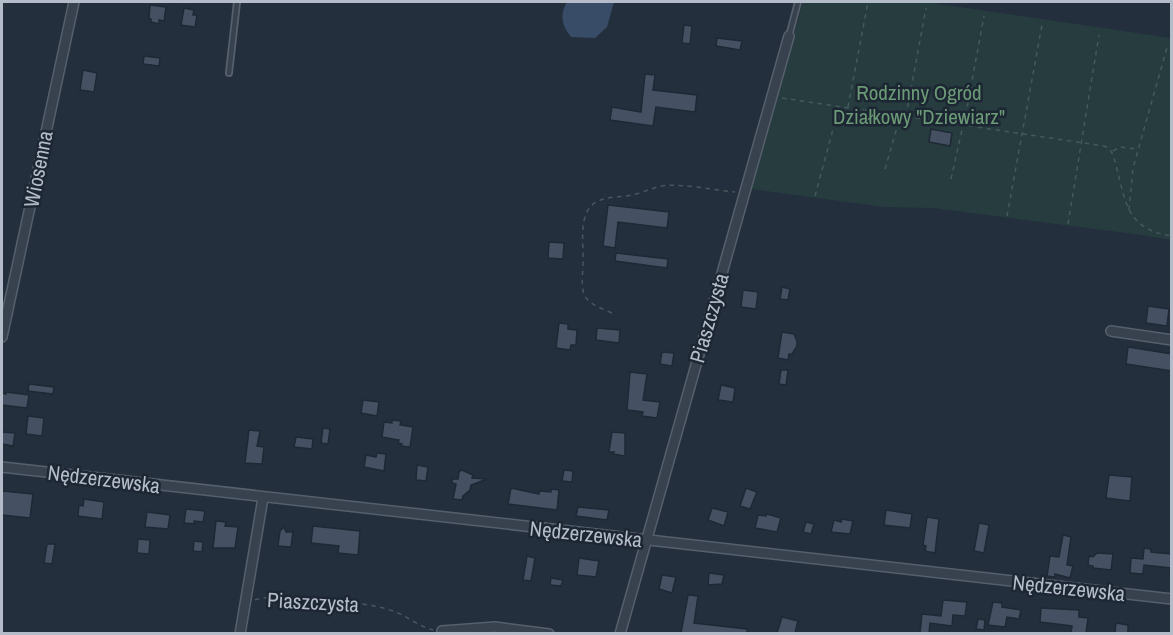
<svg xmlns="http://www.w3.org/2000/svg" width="1173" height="635" font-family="'Archivo Narrow',sans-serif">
	<rect width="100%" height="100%" fill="#242f3e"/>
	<polygon fill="#263c3f" points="803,2 925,2 1171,38 1171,240 1134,234 933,208 884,207 751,189"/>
	<path fill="#394c67" d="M567 2H614L607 27 595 38 571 37C562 26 559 15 567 2Z"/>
	<g fill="#455162" stroke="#1f2835" stroke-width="1.5">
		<polygon points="150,5 166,7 164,21 159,20 159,24 151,22 151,19 149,19"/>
		<polygon points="184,8 194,10 193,15 197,15 195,27 181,25"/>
		<polygon points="684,25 692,26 690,44 682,43"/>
		<polygon points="717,38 742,41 740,50 716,46"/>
		<polygon points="144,56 160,58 159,66 143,64"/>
		<polygon points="83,70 97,73 94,92 80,90"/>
		<polygon points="645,74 655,75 653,90 697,95 695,112 656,107 653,126 610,120 612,107 641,112"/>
		<polygon points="931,129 952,133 950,146 929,142"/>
		<polygon points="608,205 669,212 667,228 618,222 615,248 603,246"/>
		<polygon points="549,242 564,243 563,259 548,258"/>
		<polygon points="616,253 668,259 667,268 615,261"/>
		<polygon points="782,287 790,289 788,300 780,299"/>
		<polygon points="743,290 758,292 756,309 741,307"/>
		<polygon points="1148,306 1169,309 1167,326 1146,323"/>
		<polygon points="559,323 568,324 568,329 577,330 576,345 571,345 570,350 556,348"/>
		<polygon points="597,328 620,330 619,343 596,340"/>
		<polygon points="782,332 794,334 797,341 797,346 792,354 789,354 788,360 778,358"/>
		<polygon points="1128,347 1172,354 1172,371 1126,364"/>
		<polygon points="662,352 674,353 672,366 660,364"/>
		<polygon points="781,370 788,370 786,385 779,384"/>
		<polygon points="630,372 647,374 643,400 660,402 657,418 642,416 643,412 627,410"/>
		<polygon points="29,384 54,387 53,394 28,391"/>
		<polygon points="721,385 735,388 733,402 718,400"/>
		<polygon points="6,392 29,395 27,408 2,405 2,393 6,394"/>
		<polygon points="363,400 379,402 377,416 361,413"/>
		<polygon points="28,416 44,418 42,436 26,434"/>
		<polygon points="392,420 401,421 400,425 413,427 410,447 401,446 402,444 398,443 399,440 382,437 384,422 392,423"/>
		<polygon points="323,428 330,429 328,444 321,443"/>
		<polygon points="249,430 260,431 257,446 264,447 262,464 245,463"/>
		<polygon points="2,432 15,433 13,446 2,444"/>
		<polygon points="612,432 625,433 625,456 613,454 614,452 609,452"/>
		<polygon points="296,437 313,439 312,449 294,447"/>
		<polygon points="377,453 386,454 384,471 364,467 366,455 376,457"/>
		<polygon points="417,465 428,467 426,481 416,480"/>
		<polygon points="462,470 473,475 472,478 487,479 471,485 470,490 463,496 462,500 453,499 456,484 452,483 452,479 458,479 459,472"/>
		<polygon points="564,470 573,471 572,482 562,481"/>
		<polygon points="1109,475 1132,477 1130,501 1106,498"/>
		<polygon points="511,488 539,494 539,491 551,492 551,489 559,490 557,510 508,504"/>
		<polygon points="746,488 757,492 750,509 740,506"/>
		<polygon points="2,491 33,494 30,518 2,515"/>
		<polygon points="84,499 104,502 102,519 78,516 79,505 83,506"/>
		<polygon points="578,507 609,510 607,520 576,516"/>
		<polygon points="712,508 728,512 724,526 708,520"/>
		<polygon points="186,509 205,511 203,522 194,521 194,524 184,523"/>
		<polygon points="886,510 912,514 910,528 884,525"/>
		<polygon points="147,512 170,515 168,529 145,527"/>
		<polygon points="767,514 781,518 777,532 755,528 758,515 766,516"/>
		<polygon points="927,517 939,519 935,553 925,551 926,546 923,545"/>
		<polygon points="842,519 853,521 850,534 831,532 834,520 841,522"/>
		<polygon points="216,521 226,522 225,526 238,527 235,548 213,548"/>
		<polygon points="806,522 814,524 811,534 803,532"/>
		<polygon points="979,523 989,525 984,553 974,551"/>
		<polygon points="313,526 360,531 358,555 338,553 339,546 311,543"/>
		<polygon points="284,527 286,532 293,532 291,547 278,546 280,531"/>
		<polygon points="1063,535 1071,537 1067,565 1073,566 1070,578 1055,574 1055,577 1047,576 1050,556 1059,557"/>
		<polygon points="138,539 150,540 149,554 137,553"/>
		<polygon points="194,541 203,542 202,552 193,551"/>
		<polygon points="47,544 55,544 52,564 44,563"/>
		<polygon points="1144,548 1151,549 1151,552 1172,554 1172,568 1144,565 1143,574 1130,573 1131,558 1143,559"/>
		<polygon points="1097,553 1113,554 1111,570 1093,568 1093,566 1088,565 1089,556 1093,557"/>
		<polygon points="527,556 535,558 531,581 523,580"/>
		<polygon points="579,558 599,561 596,577 577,575"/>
		<polygon points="709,573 724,575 722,584 708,585"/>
		<polygon points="662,575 676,577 672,593 659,589"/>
		<polygon points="551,578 563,580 561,586 550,585"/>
		<polygon points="688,595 698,596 694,623 747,629 747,633 681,633"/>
		<polygon points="943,600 967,602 965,616 953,615 952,626 930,623 929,633 920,633 922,614 941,616"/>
		<polygon points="993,602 1002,603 1002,607 1021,610 1019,619 1007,617 1005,627 988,625"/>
		<polygon points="1041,608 1079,610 1079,617 1088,618 1086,633 1071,633 1072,626 1040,622"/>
		<polygon points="782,617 798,621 795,633 777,633"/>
		<polygon points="978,619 985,620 984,630 976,629"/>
		<polygon points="1116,623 1128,625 1128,633 1115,633"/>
	</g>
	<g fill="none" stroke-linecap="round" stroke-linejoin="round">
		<defs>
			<g id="lane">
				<polyline points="789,36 798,2"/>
				<polyline points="229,73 237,2"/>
			</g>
			<g id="street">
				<polyline points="1111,331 1172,340"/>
				<polyline points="2,337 74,2"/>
				<polyline points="2,467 1172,599"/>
				<polyline points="442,631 495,627 549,634"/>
				<polyline points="240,634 263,498"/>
				<polyline points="620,634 789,36"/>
			</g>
		</defs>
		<use href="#lane" stroke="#565f6c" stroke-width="8"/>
		<use href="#street" stroke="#565f6c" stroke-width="12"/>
		<g stroke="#44595c" stroke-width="1.5" stroke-dasharray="4.5 4.5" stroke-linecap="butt">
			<path d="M782 98 1104 146C1113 150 1113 156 1116 165 1126 203 1126 229 1172 236"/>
			<polyline points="848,107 868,2"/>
			<polyline points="906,116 926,8"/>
			<polyline points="964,124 984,16"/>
			<polyline points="1113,151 1120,147 1137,149"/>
			<polyline points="885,169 900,117"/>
			<polyline points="951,179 963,125"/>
			<polyline points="815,196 839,107"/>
			<polyline points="1129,210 1133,168 1168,44"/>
			<polyline points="1007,216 1042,25"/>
			<polyline points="1068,224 1099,35"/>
			<path d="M612 313C581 300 581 298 583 265 584 249 580 229 586 214 593 197 609 198 625 196 637 195 649 189 661 186 682 183 713 190 735 192"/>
			<path d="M255 600C275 592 368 602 390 610 405 614 417 626 433 630"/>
		</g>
		<use href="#lane" stroke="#38414e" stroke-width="4.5"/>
		<use href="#street" stroke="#38414e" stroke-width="9"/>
	</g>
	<g text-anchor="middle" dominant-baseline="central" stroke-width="5" stroke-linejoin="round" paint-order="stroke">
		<g font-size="21" fill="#6b9a76" stroke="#1d2633">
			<text x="919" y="92">Rodzinny Ogród<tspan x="919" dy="24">Działkowy "Dziewiarz"</tspan></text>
		</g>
		<g font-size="21" fill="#b4bcc9" stroke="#1d2633">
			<text transform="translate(38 169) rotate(-79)">Wiosenna</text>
			<text transform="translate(709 318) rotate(-74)">Piaszczysta</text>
			<text transform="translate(104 479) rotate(7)">Nędzerzewska</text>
			<text transform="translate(586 534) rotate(6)">Nędzerzewska</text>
			<text transform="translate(1069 588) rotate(6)">Nędzerzewska</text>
			<text transform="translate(313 602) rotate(3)">Piaszczysta</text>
		</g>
	</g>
	<rect width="1173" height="635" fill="none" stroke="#b4bcc9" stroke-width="6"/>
</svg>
